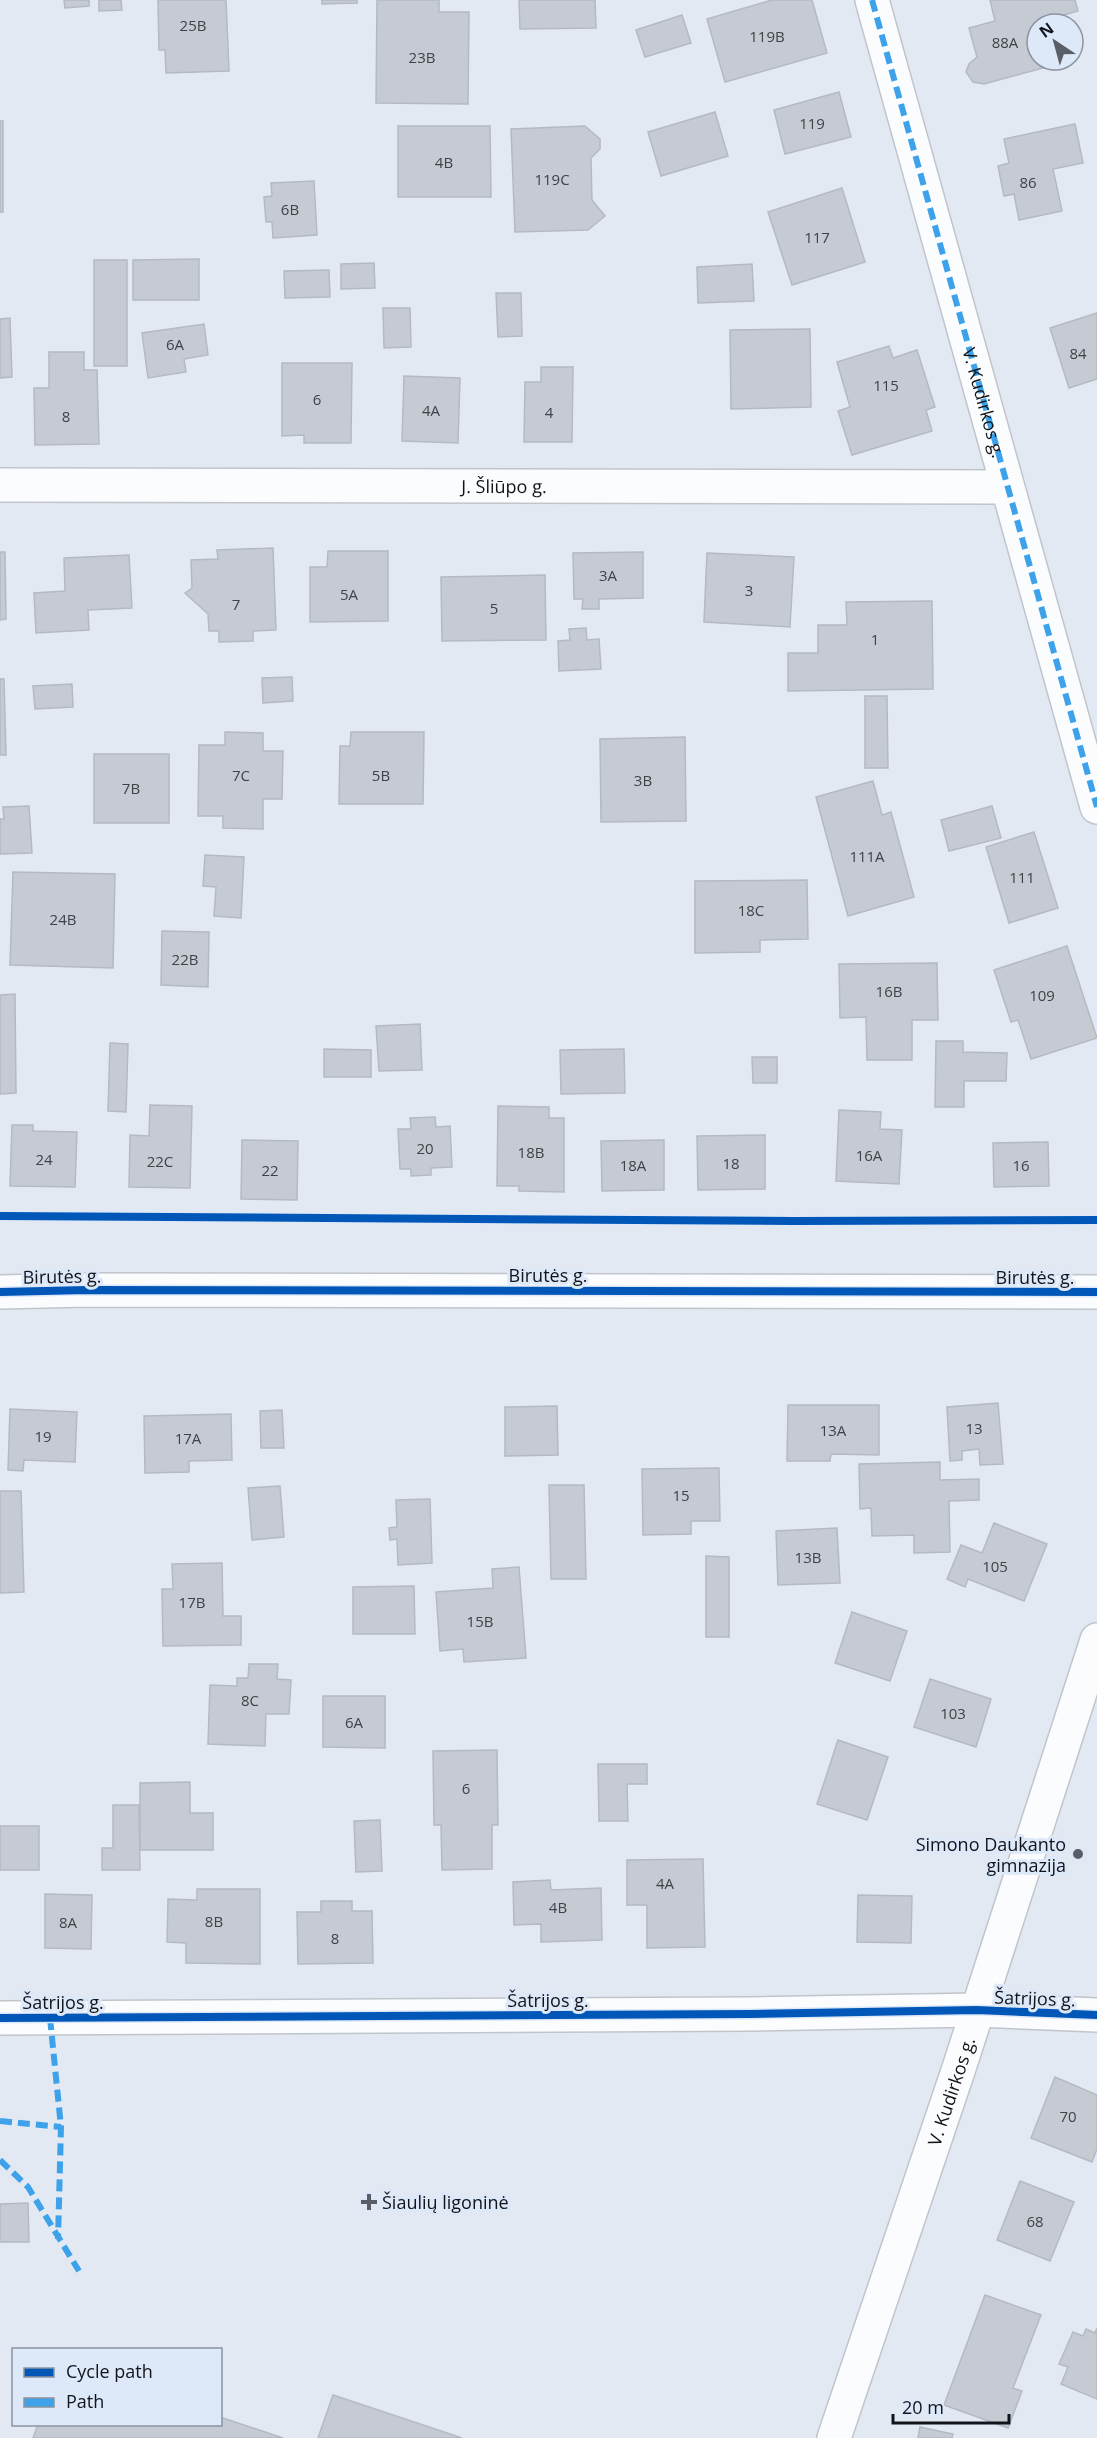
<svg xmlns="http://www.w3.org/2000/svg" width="1097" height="2438" font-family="'Open Sans',sans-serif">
	<rect width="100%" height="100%" fill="#e3e9f3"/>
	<g fill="#c6cbd3" stroke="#b5b9c1" stroke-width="1.5">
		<polygon points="64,0 89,0 89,6 65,8"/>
		<polygon points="99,0 121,0 122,10 99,11"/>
		<polygon points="158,0 226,0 229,71 166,73 165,50 159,50"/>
		<polygon points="322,0 357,0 357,3 322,4"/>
		<polygon points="377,0 439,0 439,12 469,12 468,104 376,103"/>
		<polygon points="519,0 595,0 596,28 520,29"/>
		<polygon points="772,0 812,0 827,53 725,82 707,19"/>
		<polygon points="990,0 1075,0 1078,11 1057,17 1059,24 1037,24 1037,60 1069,61 984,84 973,82 966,72 969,64 977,57 969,28 995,21"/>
		<polygon points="682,15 691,43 645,57 636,30"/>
		<polygon points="839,92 851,137 785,154 774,110"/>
		<polygon points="715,112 728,156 661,176 648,132"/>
		<rect x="0" y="121" width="3" height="91"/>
		<polygon points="1075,124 1083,163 1053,169 1062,211 1019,220 1014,194 1004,196 998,166 1009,163 1004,139"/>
		<polygon points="398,126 490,126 491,197 398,197"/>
		<polygon points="585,126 600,139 600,149 591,158 592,200 605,216 588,230 515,232 511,129"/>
		<polygon points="314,181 317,235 273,238 272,222 266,222 264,197 272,196 271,183"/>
		<polygon points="842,188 865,262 792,285 768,212"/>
		<polygon points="199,259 199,300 133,300 133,260"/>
		<rect x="94" y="260" width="33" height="106"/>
		<polygon points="374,263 375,288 341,289 341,264"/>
		<polygon points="752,264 754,301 698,303 697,267"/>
		<polygon points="329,270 330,297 285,298 284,271"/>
		<polygon points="496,293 521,293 522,336 498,337"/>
		<polygon points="383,308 410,308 411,347 384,348"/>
		<polygon points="1097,313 1097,379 1069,388 1050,328"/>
		<polygon points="10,318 12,377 0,378 0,319"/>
		<polygon points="204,324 208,355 184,359 186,372 148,378 142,333"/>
		<polygon points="810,329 811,407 731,409 730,330"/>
		<polygon points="889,346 893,358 917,350 935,407 926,410 932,431 852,455 838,411 850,407 837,362"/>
		<polygon points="49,352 84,352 84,370 97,370 99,444 35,445 34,388 49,388"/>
		<polygon points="282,363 352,363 351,443 304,443 304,435 282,436"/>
		<polygon points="541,367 573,367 572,442 524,442 525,382 541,382"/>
		<polygon points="404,376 460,378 458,443 402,441"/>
		<polygon points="273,548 276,630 253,631 253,641 219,642 219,631 209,631 208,614 185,593 192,588 191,560 218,559 217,550"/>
		<polygon points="328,551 388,551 388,621 310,622 310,567 327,567"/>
		<polygon points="0,552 5,552 6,619 0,620"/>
		<polygon points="643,552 643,598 599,599 599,609 582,609 583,599 574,599 573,553"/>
		<polygon points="707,553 794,557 790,627 704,622"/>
		<polygon points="129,555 132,608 88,610 89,630 36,633 34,593 65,591 64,558"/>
		<polygon points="545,575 546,640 442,641 441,577"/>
		<polygon points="932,601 933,689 788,691 788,653 818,653 818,625 847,625 846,602"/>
		<polygon points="586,628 587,640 599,639 601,669 559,671 558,641 570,640 569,629"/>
		<polygon points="292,677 293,701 263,703 262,678"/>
		<polygon points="0,679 4,679 6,755 0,755"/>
		<polygon points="72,684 73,707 35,709 33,686"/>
		<polygon points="865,696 887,696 888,768 865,768"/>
		<polygon points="225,732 263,733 263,751 283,751 282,799 263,799 263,829 223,828 223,816 198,816 199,745 225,745"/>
		<polygon points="351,732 424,732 423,804 339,804 340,746 350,746"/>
		<polygon points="685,737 686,821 601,822 600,739"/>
		<rect x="94" y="754" width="75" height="69"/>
		<polygon points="873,781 882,815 891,812 914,897 848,916 816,797"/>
		<polygon points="29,806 32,853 0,854 0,819 4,819 3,807"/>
		<polygon points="992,806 1001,838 949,851 941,820"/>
		<polygon points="1034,832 1058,908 1009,923 986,847"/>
		<polygon points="205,855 244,857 241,918 214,916 216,887 203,886"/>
		<polygon points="13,872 115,874 113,968 10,965"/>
		<polygon points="807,880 808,939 760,940 760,952 695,953 695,881"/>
		<polygon points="162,931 209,932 208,987 161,985"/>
		<polygon points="1067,946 1097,1038 1031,1059 1018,1020 1011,1022 994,970"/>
		<polygon points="937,963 938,1020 912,1020 912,1060 867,1060 866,1017 840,1018 839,964"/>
		<polygon points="15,994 16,1093 0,1094 0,995"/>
		<polygon points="420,1024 422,1070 379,1071 376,1026"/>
		<polygon points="936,1041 963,1041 963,1052 1007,1053 1006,1081 964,1081 964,1107 935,1107"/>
		<polygon points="110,1043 128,1044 126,1112 108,1111"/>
		<polygon points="324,1049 371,1050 371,1077 324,1077"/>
		<polygon points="624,1049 625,1093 561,1094 560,1050"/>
		<polygon points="752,1057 777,1057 777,1083 753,1083"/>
		<polygon points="150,1105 192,1106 190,1188 129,1187 130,1135 149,1136"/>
		<polygon points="498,1106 549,1107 549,1118 564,1118 564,1192 519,1191 519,1186 497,1186"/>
		<polygon points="839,1110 881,1112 880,1129 902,1130 899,1184 836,1181"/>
		<polygon points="435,1117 436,1127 450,1126 452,1167 431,1168 431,1175 411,1176 411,1169 400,1169 398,1129 411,1129 410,1118"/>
		<polygon points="12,1125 33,1125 33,1131 77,1132 75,1187 10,1186"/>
		<polygon points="765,1135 765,1189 698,1190 697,1136"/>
		<polygon points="242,1140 298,1141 297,1200 241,1199"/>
		<polygon points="664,1140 664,1190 602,1191 601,1141"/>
		<polygon points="1048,1142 1049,1186 994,1187 993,1143"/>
		<polygon points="998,1403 1003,1464 980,1465 979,1449 962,1451 962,1460 950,1461 947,1407"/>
		<polygon points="788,1405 879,1405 879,1455 831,1454 830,1461 787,1461"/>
		<polygon points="557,1406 558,1455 505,1456 505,1407"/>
		<polygon points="10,1409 77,1412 75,1462 24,1460 23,1471 8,1470"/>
		<polygon points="282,1410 284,1448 261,1448 260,1411"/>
		<polygon points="231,1414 232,1460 189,1461 189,1472 145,1473 144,1416"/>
		<polygon points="940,1462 940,1480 979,1479 979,1500 949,1501 950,1552 914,1553 914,1535 872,1536 871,1508 860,1509 859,1464"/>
		<polygon points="719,1468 720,1521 691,1521 691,1534 643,1535 642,1469"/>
		<polygon points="549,1485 584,1485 586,1579 551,1579"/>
		<polygon points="280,1486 284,1537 252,1540 248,1488"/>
		<polygon points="0,1491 21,1491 24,1592 0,1593"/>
		<polygon points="430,1499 432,1563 398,1565 397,1539 390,1540 389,1528 397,1527 396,1500"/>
		<polygon points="994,1523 1047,1544 1024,1601 968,1579 965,1587 947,1579 961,1545 982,1553"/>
		<polygon points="837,1528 840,1583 778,1585 776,1531"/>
		<polygon points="706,1556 729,1557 729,1637 706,1637"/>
		<polygon points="222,1563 223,1616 241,1616 241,1645 163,1646 162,1589 173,1589 172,1564"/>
		<polygon points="519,1567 526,1658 464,1662 463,1649 440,1651 436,1592 493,1588 492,1569"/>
		<polygon points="414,1586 415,1634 353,1634 353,1587"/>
		<polygon points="852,1612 907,1631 890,1681 835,1663"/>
		<polygon points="249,1664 278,1664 277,1679 291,1680 289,1714 266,1714 265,1746 208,1744 210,1685 237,1686 237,1678 248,1678"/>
		<polygon points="930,1679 991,1699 976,1747 914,1727"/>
		<polygon points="323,1696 385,1696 385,1748 323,1747"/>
		<polygon points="838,1740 888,1757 867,1820 817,1804"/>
		<polygon points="497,1750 498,1825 492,1825 492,1869 442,1870 441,1825 434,1825 433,1751"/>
		<polygon points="598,1764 647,1764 647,1784 627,1784 628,1821 599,1821"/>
		<polygon points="190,1782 190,1813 213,1813 213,1850 140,1850 140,1783"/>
		<polygon points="113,1805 139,1805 140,1870 102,1870 102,1848 113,1848"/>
		<polygon points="380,1820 382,1871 356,1872 354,1821"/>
		<rect x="0" y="1826" width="39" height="44"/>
		<polygon points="703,1859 705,1947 647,1948 647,1905 627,1905 627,1860"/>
		<polygon points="550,1880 551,1890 601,1888 602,1940 541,1942 541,1924 514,1925 513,1882"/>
		<polygon points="197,1889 260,1889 260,1964 186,1963 186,1943 167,1942 168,1899 197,1900"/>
		<polygon points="45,1894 92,1895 91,1949 45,1948"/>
		<polygon points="858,1895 912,1896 911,1943 857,1942"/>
		<polygon points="321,1901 352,1901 352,1911 372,1911 373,1963 298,1964 297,1912 321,1912"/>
		<polygon points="1055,2077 1097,2095 1097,2149 1092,2162 1031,2138"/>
		<polygon points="1020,2181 1074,2202 1050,2261 997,2240"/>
		<polygon points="28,2203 29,2242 0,2242 0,2204"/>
		<polygon points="985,2295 1041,2315 1013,2388 1022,2391 1008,2428 944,2405"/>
		<polygon points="1097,2328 1097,2399 1061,2384 1068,2367 1059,2364 1073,2332 1083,2336 1086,2329 1095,2333"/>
		<polygon points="333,2395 462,2438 318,2438"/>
		<polygon points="220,2417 283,2438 33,2438 38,2424 220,2424"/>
		<polygon points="920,2427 953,2434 952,2438 918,2438"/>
	</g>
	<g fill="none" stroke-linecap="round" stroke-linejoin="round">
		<defs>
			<g id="minor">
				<path id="s1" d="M872 0 1097 807"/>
				<path id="s2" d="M0 485 1007 487"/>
				<polyline points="0,1292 87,1290 1097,1292"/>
				<polyline points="0,2018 750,2014 977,2010 1097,2015"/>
				<path id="s3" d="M834 2438 959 2068 1097 1640"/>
			</g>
		</defs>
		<use href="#minor" stroke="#c0c5cc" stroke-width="36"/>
		<use href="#minor" stroke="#fbfcfd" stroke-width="33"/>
		<g stroke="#3da2ea" stroke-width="6" stroke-dasharray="12 6" stroke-linecap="butt">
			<polyline points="872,0 1097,807"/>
			<polyline points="50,2018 61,2127 58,2239"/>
			<polyline points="0,2121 61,2127"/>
			<polyline points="0,2160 28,2187 79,2271"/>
		</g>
		<defs>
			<g id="cycleway">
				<polyline points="0,1216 794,1221 1097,1220"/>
				<polyline points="0,1292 87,1290 1097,1292"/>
				<polyline points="0,2018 750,2014 977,2010 1097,2015"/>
			</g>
		</defs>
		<use href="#cycleway" stroke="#dde8f9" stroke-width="11"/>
		<use href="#cycleway" stroke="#0057b8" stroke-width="8"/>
	</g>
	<g fill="#5a5f67" stroke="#dde8f9" stroke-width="2">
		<circle cx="1078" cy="1854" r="6"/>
		<path d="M366 2193h6v6h6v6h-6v6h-6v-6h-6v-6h6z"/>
	</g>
	<g text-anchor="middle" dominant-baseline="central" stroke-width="6" stroke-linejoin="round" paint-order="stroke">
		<g font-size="15" fill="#3e4249">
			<text x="193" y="25">25B</text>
			<text x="767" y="36">119B</text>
			<text x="1005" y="42">88A</text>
			<text x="422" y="57">23B</text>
			<text x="812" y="123">119</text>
			<text x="444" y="162">4B</text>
			<text x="552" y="179">119C</text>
			<text x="1028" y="182">86</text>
			<text x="290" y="209">6B</text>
			<text x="817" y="237">117</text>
			<text x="175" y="344">6A</text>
			<text x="1078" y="353">84</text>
			<text x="886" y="385">115</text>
			<text x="317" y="399">6</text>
			<text x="431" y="410">4A</text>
			<text x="549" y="412">4</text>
			<text x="66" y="416">8</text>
			<text x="608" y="575">3A</text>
			<text x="749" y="590">3</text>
			<text x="349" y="594">5A</text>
			<text x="236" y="604">7</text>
			<text x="494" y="608">5</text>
			<text x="875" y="639">1</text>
			<text x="241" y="775">7C</text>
			<text x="381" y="775">5B</text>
			<text x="643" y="780">3B</text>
			<text x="131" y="788">7B</text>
			<text x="867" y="856">111A</text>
			<text x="1022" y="877">111</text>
			<text x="751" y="910">18C</text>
			<text x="63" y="919">24B</text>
			<text x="185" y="959">22B</text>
			<text x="889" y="991">16B</text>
			<text x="1042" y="995">109</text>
			<text x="425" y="1148">20</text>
			<text x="531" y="1152">18B</text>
			<text x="869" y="1155">16A</text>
			<text x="44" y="1159">24</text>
			<text x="160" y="1161">22C</text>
			<text x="731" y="1163">18</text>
			<text x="633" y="1165">18A</text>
			<text x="1021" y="1165">16</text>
			<text x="270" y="1170">22</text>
			<text x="974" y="1428">13</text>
			<text x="833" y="1430">13A</text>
			<text x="43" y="1436">19</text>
			<text x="188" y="1438">17A</text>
			<text x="681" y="1495">15</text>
			<text x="808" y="1557">13B</text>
			<text x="995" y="1566">105</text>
			<text x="192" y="1602">17B</text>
			<text x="480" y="1621">15B</text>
			<text x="250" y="1700">8C</text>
			<text x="953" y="1713">103</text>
			<text x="354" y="1722">6A</text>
			<text x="466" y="1788">6</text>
			<text x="665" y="1883">4A</text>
			<text x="558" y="1907">4B</text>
			<text x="214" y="1921">8B</text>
			<text x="68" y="1922">8A</text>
			<text x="335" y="1938">8</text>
			<text x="1068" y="2116">70</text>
			<text x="1035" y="2221">68</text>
		</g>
		<g font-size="18" fill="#11151b" stroke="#dde8f9">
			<text stroke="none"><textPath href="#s1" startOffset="418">V. Kudirkos g.</textPath></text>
			<text stroke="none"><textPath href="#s2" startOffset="504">J. Šliūpo g.</textPath></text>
			<text x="548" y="1275">Birutės g.</text>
			<text transform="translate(62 1276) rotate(-1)">Birutės g.</text>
			<text x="1035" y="1277">Birutės g.</text>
			<text transform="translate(1035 1998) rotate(2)">Šatrijos g.</text>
			<text x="548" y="2000">Šatrijos g.</text>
			<text x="63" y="2002">Šatrijos g.</text>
			<text stroke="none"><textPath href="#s3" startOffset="366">V. Kudirkos g.</textPath></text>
		</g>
		<g font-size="18" fill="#11151b" stroke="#dde8f9" text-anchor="end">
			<text x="1066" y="1844">Simono Daukanto<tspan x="1066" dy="21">gimnazija</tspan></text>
			<text x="382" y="2202" text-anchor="start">Šiaulių ligoninė</text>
		</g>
	</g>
	<rect x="12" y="2348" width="210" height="78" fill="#dde8f9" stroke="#8b94a0" stroke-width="1.5"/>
	<rect x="24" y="2368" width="30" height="9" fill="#0057b8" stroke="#8b94a0" stroke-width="1.5"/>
	<text x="66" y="2378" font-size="18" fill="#11151b">Cycle path</text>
	<rect x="24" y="2398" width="30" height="9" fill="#3da2ea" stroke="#8b94a0" stroke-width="1.5"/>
	<text x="66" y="2408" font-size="18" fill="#11151b">Path</text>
	<g transform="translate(1055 42) rotate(324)"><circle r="28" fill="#dde8f9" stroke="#8b94a0" stroke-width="1.5"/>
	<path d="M0-4.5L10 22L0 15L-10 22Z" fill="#5a5f67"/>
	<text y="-9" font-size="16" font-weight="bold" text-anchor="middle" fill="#11151b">N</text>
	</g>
	<path d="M893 2414v9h116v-9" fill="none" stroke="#11151b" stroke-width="3"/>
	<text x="902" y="2414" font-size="18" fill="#11151b" stroke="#dde8f9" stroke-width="4.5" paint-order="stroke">20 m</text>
</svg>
